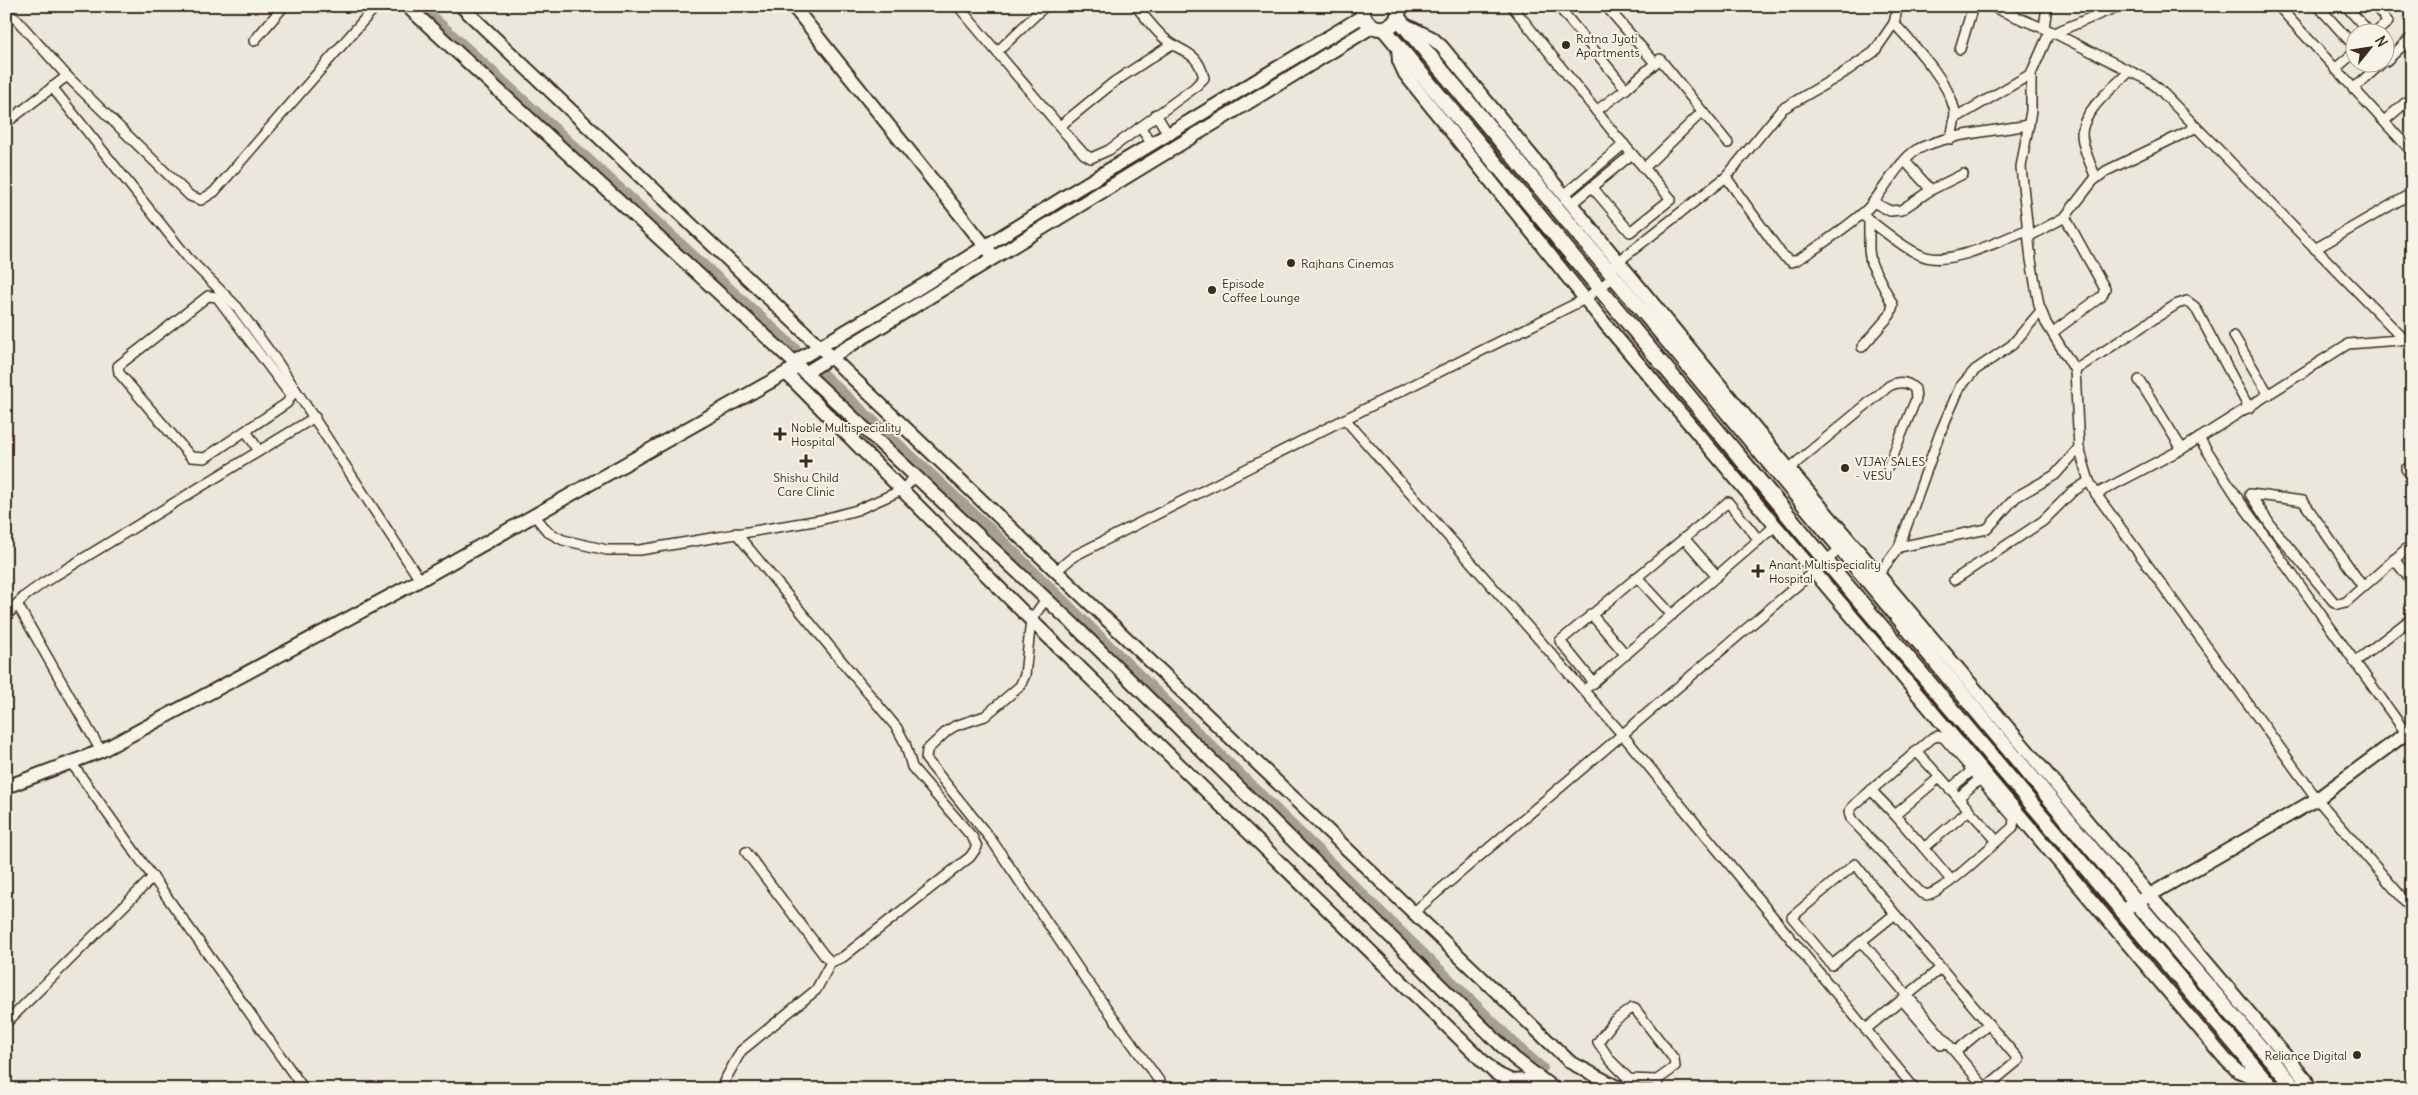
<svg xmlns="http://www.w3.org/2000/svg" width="2418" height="1095" font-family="Delius,sans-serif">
	<rect width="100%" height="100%" fill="#ece7dc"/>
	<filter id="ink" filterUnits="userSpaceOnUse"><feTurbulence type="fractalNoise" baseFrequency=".02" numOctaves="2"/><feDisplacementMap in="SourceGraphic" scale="10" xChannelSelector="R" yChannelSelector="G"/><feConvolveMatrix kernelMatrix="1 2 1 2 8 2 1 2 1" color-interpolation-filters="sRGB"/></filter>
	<g filter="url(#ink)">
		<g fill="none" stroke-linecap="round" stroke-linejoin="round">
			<g stroke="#a89f93" stroke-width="10">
				<polyline points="421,6 795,348"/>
				<polyline points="824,375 995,533 1524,1052 1543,1068"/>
			</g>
			<defs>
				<g id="street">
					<path d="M958 6 1066 134 1084 154 1091 158 1109 150 1194 88 1204 78C1197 49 1182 54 1164 38 1154 29 1145 17 1136 6"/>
					<polyline points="1512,6 1613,132 1671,199 1630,232 1592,187"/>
					<polyline points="1558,6 1626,89 1660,59 1728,143"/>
					<polyline points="1606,6 1655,63"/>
					<polyline points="1990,6 2050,31 2146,79 2158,88 2403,338"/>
					<polyline points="2278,6 2412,152"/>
					<polyline points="2318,6 2356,48"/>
					<polyline points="2346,6 2369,32"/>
					<polyline points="2375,6 2388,22 2376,32"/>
					<polyline points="6,13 16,19 67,76 190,196 201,200 214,192 376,6"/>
					<path d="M1894 23C1913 45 1947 79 1954 108 1957 117 1952 130 1951 139"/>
					<polyline points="2044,28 2047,6"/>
					<polyline points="2050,31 2031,74 2031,111 2021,167 2031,260 2039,305 2046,323 2075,370 2079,448 2089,481 2096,494"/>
					<polyline points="2054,33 2119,6"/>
					<polyline points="254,41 284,6"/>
					<polyline points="1960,49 1973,6"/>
					<polyline points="997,52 1045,6"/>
					<polyline points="2386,61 2412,37"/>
					<polyline points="2335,69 2356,51"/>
					<polyline points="52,87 188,258 237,307 278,363 420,580"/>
					<polyline points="2353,89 2383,62"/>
					<polyline points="1596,111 1626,89"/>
					<polyline points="1156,114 1168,134"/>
					<polyline points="1954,119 2031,74"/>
					<polyline points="2384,121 2412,97"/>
					<polyline points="6,123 67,76"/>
					<polyline points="1060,126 1114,82 1172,44"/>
					<polyline points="1140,127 1152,144"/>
					<polyline points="1905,161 1931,190"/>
					<polyline points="1644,168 1702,112"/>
					<path d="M1726 177 1782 255 1792 262C1803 259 1862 216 1870 206 1883 191 1900 160 1916 150 1946 134 1995 131 2029 125"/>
					<path d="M2096 178C2091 165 2082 147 2082 133 2083 110 2115 86 2130 71"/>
					<polyline points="1564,195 1624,144"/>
					<polyline points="1873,202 1890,211 1901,210 1931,190 1963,174"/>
					<polyline points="1571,204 1632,154"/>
					<path d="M1862 215C1880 227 1906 251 1926 257 1953 265 2003 239 2029 229"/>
					<polyline points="2030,236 2065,217 2093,181 2106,171 2195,128"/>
					<polyline points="2315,249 2412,193"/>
					<polyline points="1615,264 1726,177 1782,109 1839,76 1874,52 1894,23 1898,6"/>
					<polygon points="208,296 217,297 291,396 287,403 205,458 191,457 119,373 118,366"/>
					<polyline points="2053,332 2102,296 2105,289 2065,217"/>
					<polyline points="2234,336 2269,395"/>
					<polyline points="2412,339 2348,344 2182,449 2096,494 2317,799 2412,909"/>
					<polyline points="1862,347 1890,315 1893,305 1871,263 1869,250 1869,220"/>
					<polyline points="2075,370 2177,304 2187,301 2195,307 2249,408"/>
					<polyline points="2139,380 2182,449"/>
					<polyline points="1345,419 1585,299 1615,276"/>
					<polyline points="246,431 259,451"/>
					<polyline points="2199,438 2239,500 2406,733"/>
					<polyline points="2406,469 2412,475"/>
					<path d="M1785 472 1889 386C1898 381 1907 381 1915 389L1916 399 1888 467"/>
					<polyline points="534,515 548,532 563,540 607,550 640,550 820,520 857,510 902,490 916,476"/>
					<polyline points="736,533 897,728 905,743 912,767 973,838 977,847 970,857 843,957 831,962 824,955 746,852"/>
					<polyline points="1684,538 1717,576"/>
					<polyline points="1899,547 1987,529 2016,497 2055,475 2079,448"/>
					<polyline points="2394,559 2412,582"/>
					<polyline points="1056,571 1074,556 1345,419 1622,734 1915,1089"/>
					<polyline points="1637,577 1672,615"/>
					<polyline points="1875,579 1899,547 1940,433 1960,387 1975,370 2012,345 2040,312"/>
					<polyline points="1954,580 2043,521 2072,492 2089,481"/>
					<polyline points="2363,587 2303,501 2250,494 2271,526 2333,601 2338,604 2346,602 2412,544"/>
					<polyline points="1046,599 1031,620 1025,675 1020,686 985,716 955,726 947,731 927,750 926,759 993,842 1084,977 1165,1089"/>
					<polyline points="17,604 101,751"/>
					<polyline points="1591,614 1626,655"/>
					<polyline points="6,616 25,596 43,583 315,417"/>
					<polyline points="2355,662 2412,618"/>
					<polyline points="1594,683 1560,641 1728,502 1759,540"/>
					<polyline points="1589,686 1775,526"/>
					<path d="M1938 736 1944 738 2014 818 2013 827C1993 844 1948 889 1927 895L1920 892 1851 819 1849 812 1853 806 1932 738Z"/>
					<polyline points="1916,751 1940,777"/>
					<polyline points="70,761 304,1089"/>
					<polygon points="1940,777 1969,810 1924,848 1895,815"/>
					<polyline points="1950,789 1975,768"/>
					<polyline points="1871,790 1895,815"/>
					<polyline points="1958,798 1983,776"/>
					<polyline points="1969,810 1997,841"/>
					<polyline points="1924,848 1951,880"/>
					<polyline points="1414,912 1840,549"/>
					<polyline points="1895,914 1855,864 1792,917 1832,965 1895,914 2019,1060 1985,1088"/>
					<polyline points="1862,942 1986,1089"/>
					<polyline points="1902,1000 1941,1045"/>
					<polyline points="6,1023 153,877"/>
					<polyline points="1866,1029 1941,968"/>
					<polyline points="1955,1052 1989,1024"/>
					<polyline points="1657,1080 1675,1067 1674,1059 1635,1009 1632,1008 1614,1021 1598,1042 1610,1060 1629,1079 1657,1080 1658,1089"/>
					<polyline points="720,1089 741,1051 816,990 831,962"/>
				</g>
				<g id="secondary">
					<polyline points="407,6 798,366 1074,625 1514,1058 1554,1089"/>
					<polyline points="461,6 1056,571 1570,1062 1615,1086 1627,1089"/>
					<polyline points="793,6 990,252"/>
					<polyline points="1403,24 1432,38 1442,47 1789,469 2306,1080 2310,1089"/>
					<polyline points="1398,46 1399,61 1405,74 1602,320 2226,1060 2238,1071 2267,1083"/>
					<polyline points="794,362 917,289 1074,191 1363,16"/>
					<polyline points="786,373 1031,620 1495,1073 1512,1081 1540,1079"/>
					<polyline points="805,373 1372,27"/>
					<polyline points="6,787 101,751 420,580 793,369"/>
					<polyline points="2122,911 2317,799 2412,729"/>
				</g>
				<g id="primary">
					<path d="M1363 6C1359 36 1404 35 1398 6"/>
					<polyline points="1398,18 2136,902 2296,1089"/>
					<polyline points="1384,29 1826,561 2273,1089"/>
				</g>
			</defs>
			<use href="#street" stroke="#3b2a1e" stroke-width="12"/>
			<use href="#secondary" stroke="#3b2a1e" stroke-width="16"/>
			<use href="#primary" stroke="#3b2a1e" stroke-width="18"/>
			<use href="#street" stroke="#f7f3e8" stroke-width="9"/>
			<use href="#secondary" stroke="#f7f3e8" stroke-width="12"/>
			<use href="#primary" stroke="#f7f3e8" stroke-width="14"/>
		</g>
	</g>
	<g fill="#3b2a1e" stroke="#f7f3e8" stroke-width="2">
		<circle cx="1566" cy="45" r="5"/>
		<circle cx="1291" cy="263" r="5"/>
		<circle cx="1212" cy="290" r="5"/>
		<path d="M777.5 426.5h5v5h5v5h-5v5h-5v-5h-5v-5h5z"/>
		<path d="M803.5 453.5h5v5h5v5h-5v5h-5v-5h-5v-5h5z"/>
		<circle cx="1845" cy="468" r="5"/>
		<path d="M1755.5 563.5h5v5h5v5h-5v5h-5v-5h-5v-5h5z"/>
		<circle cx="2357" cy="1055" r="5"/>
	</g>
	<g text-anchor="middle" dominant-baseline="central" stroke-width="4" stroke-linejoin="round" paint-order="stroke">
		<g font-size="12" fill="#3b2a1e" stroke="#f7f3e8" text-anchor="start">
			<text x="1576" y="38">Ratna Jyoti<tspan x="1576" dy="14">Apartments</tspan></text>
			<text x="1301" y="263">Rajhans Cinemas</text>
			<text x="1222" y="283">Episode<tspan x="1222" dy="14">Coffee Lounge</tspan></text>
			<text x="791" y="427">Noble Multispeciality<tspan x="791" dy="14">Hospital</tspan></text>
			<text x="1855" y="461">VIJAY SALES<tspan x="1855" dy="14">- VESU</tspan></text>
			<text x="806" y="477" text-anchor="middle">Shishu Child<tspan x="806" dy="14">Care Clinic</tspan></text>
			<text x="1769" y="564">Anant Multispeciality<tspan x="1769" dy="14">Hospital</tspan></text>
			<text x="2347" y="1055" text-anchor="end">Reliance Digital</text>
		</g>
	</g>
	<rect width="2418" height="1095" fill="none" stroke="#f7f3e8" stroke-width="25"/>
	<rect x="12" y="12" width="2393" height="1070" fill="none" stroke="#3b2a1e" stroke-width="2" filter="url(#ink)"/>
	<g transform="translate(2370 48) rotate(60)"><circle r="24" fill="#f7f3e8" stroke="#aca397"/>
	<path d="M0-4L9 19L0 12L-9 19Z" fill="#3b2a1e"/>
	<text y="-8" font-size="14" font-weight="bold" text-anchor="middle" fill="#3b2a1e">N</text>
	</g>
</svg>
